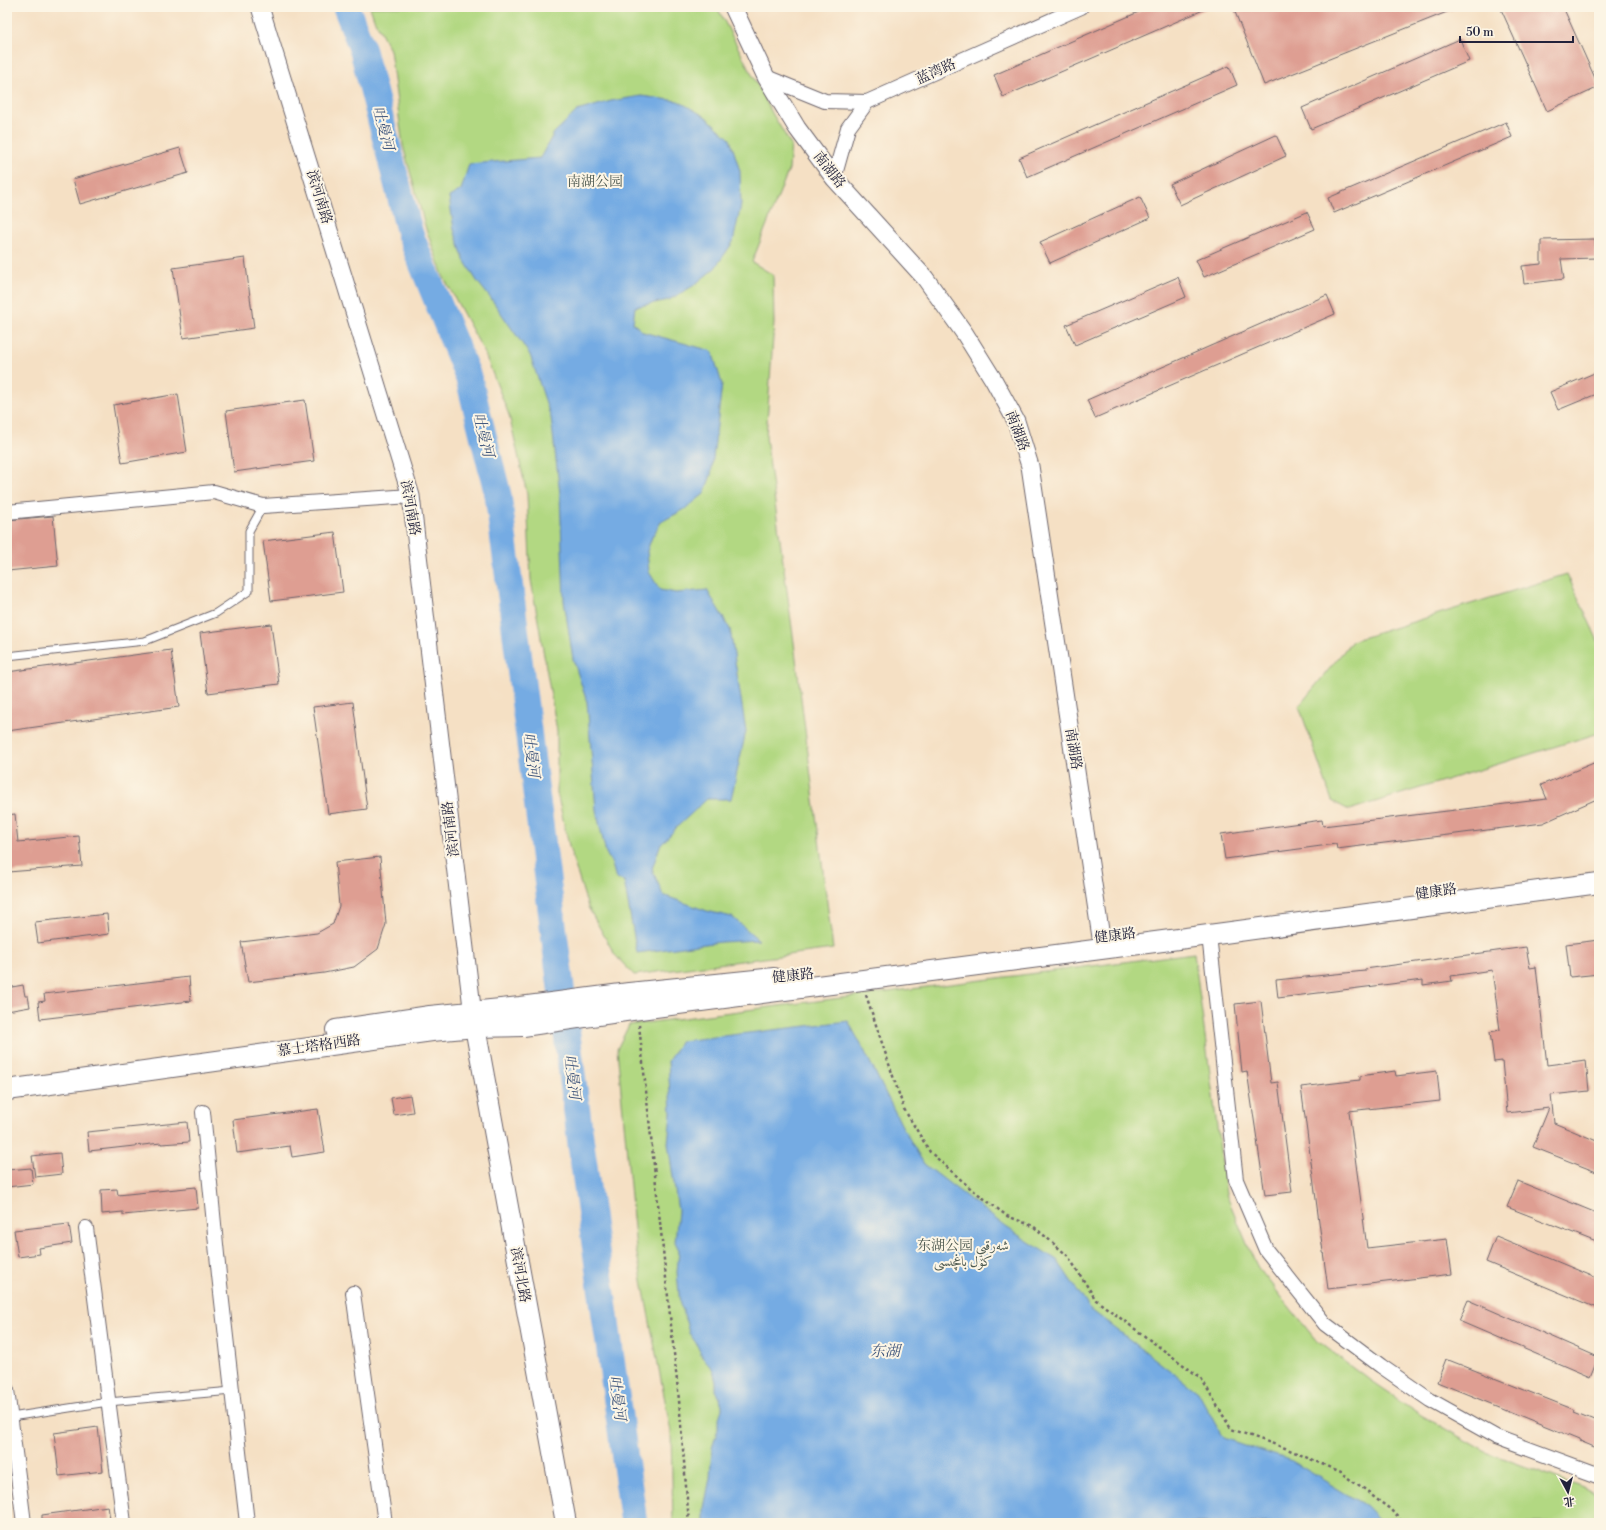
<svg xmlns="http://www.w3.org/2000/svg" width="1606" height="1530" font-family="'Libre Bodoni',Amiri,'Noto Serif SC',serif">
	<rect width="100%" height="100%" fill="#fcf5e5"/>
	<filter id="ink" filterUnits="userSpaceOnUse"><feTurbulence type="fractalNoise" baseFrequency=".025" numOctaves="2"/><feDisplacementMap in="SourceGraphic" scale="8" xChannelSelector="R" yChannelSelector="G"/><feConvolveMatrix kernelMatrix="1 2 1 2 8 2 1 2 1" color-interpolation-filters="sRGB"/></filter>
	<filter id="wash" filterUnits="userSpaceOnUse"><feTurbulence type="fractalNoise" baseFrequency=".012" numOctaves="4" result="noise"/><feDisplacementMap in="SourceGraphic" scale="16" xChannelSelector="R" yChannelSelector="G"/><feGaussianBlur stdDeviation="0.9" result="paint"/><feColorMatrix in="noise" values="0 0 0 0 0 0 0 0 0 0 0 0 0 0 0 0 0 1.4 0 .05"/><feComposite in="paint" operator="in"/></filter>
	<g filter="url(#wash)">
		<rect width="100%" height="100%" fill="#f5e0c4"/>
		<g fill="#b2d882" stroke="#6a7d5e">
			<polygon points="370,7 717,7 772,113 791,145 789,169 752,262 773,275 774,323 766,437 793,635 833,949 634,975 615,955 588,907 570,850 557,793 557,731 531,580 527,494 509,415 484,352 443,276 426,229 403,146 390,50 374,19"/>
			<polygon points="1567,574 1599,643 1599,733 1349,810 1332,801 1299,706 1352,641"/>
			<polygon points="1194,953 1226,1194 1256,1265 1315,1339 1371,1381 1421,1415 1486,1452 1599,1494 1599,1523 673,1523 671,1432 636,1249 617,1049 629,1025"/>
		</g>
		<g fill="#75abe3" stroke="#4c668f">
			<polygon points="641,96 678,101 706,117 730,139 740,171 741,205 733,242 715,268 693,286 669,300 635,307 633,323 643,332 712,351 722,384 711,475 704,494 685,509 661,522 652,537 647,551 649,572 660,590 676,593 707,590 730,629 746,731 731,799 707,799 678,826 660,846 652,869 663,895 707,911 732,917 759,940 721,942 637,953 624,881 616,879 612,864 606,853 596,810 587,702 573,659 564,601 560,494 551,418 530,355 492,300 477,281 464,260 454,230 449,197 461,190 469,164 540,158 554,133 577,111 611,101"/>
			<polygon points="848,1021 864,1050 902,1126 924,1164 1006,1227 1057,1260 1090,1309 1198,1392 1223,1438 1292,1461 1366,1506 1382,1523 704,1523 704,1508 710,1478 712,1448 718,1429 718,1421 722,1409 722,1405 716,1389 716,1382 713,1370 703,1358 696,1343 689,1333 683,1310 680,1305 677,1272 679,1250 675,1242 678,1211 668,1143 671,1113 668,1061 681,1041"/>
		</g>
		<g fill="none" stroke-linecap="round" stroke-linejoin="round">
			<polyline stroke="#75abe3" stroke-width="27" points="346,7 363,51 410,234 469,379 498,495 581,1144 634,1523"/>
		</g>
		<g id="blocks">
			<g fill="#de9e92">
				<polygon points="1150,7 1210,7 1003,97 994,75"/>
				<polygon points="1233,7 1457,7 1457,8 1264,85"/>
				<polygon points="1500,7 1563,7 1599,87 1547,111"/>
				<polygon points="1460,39 1469,61 1311,129 1302,108"/>
				<polygon points="1229,66 1237,85 1027,177 1019,158"/>
				<polygon points="1506,122 1512,137 1334,213 1328,198"/>
				<polygon points="1276,135 1286,156 1180,205 1170,184"/>
				<polygon points="180,148 188,173 80,204 73,179"/>
				<polygon points="1140,197 1150,218 1050,263 1040,242"/>
				<polygon points="1307,212 1315,229 1204,277 1196,260"/>
				<polygon points="1595,239 1596,258 1561,259 1564,279 1524,284 1522,266 1541,264 1541,240"/>
				<polygon points="245,258 254,328 183,338 173,268"/>
				<polygon points="1178,277 1186,297 1075,345 1066,325"/>
				<polygon points="1327,295 1335,314 1095,418 1087,400"/>
				<polygon points="1599,371 1599,393 1558,410 1550,392"/>
				<polygon points="178,394 187,452 122,463 113,405"/>
				<polygon points="305,400 314,461 234,472 226,411"/>
				<polygon points="53,516 58,566 7,571 7,520"/>
				<polygon points="335,532 343,592 271,601 263,541"/>
				<polygon points="271,624 279,684 208,693 200,633"/>
				<polygon points="171,650 179,707 7,731 7,672"/>
				<polygon points="353,702 367,809 328,814 313,707"/>
				<polygon points="1596,762 1599,769 1599,798 1543,823 1337,849 1336,844 1225,859 1221,834 1322,820 1323,826 1547,799 1541,785"/>
				<polygon points="15,814 18,842 79,836 82,866 8,872 7,815"/>
				<polygon points="380,857 386,924 378,949 354,967 324,973 248,982 241,942 317,933 333,924 339,906 335,862"/>
				<polygon points="107,914 109,934 38,943 35,922"/>
				<polygon points="1599,940 1599,974 1570,977 1566,944"/>
				<polygon points="1526,947 1530,968 1536,967 1547,1065 1586,1060 1589,1091 1551,1095 1554,1123 1599,1142 1599,1173 1533,1147 1549,1108 1507,1113 1502,1061 1494,1062 1490,1032 1500,1030 1492,970 1451,976 1452,981 1423,985 1423,980 1278,998 1276,980 1365,971 1365,969"/>
				<polygon points="189,977 191,1001 40,1019 38,1002 45,1001 44,994"/>
				<polygon points="23,985 25,996 28,996 30,1007 7,1011 7,988"/>
				<polygon points="1261,1001 1271,1083 1278,1082 1292,1192 1265,1195 1247,1071 1242,1072 1235,1004"/>
				<polygon points="1395,1071 1396,1076 1437,1071 1440,1101 1349,1111 1367,1248 1447,1239 1452,1274 1328,1289 1301,1087 1360,1080 1360,1076"/>
				<polygon points="410,1095 413,1112 394,1115 391,1098"/>
				<polygon points="318,1109 325,1152 292,1157 290,1146 237,1153 233,1120"/>
				<polygon points="187,1122 189,1142 161,1144 161,1143 89,1151 87,1132"/>
				<polygon points="60,1153 62,1174 35,1177 32,1156"/>
				<polygon points="31,1168 33,1184 7,1187 7,1170"/>
				<polygon points="1518,1181 1599,1214 1599,1243 1507,1207"/>
				<polygon points="196,1187 198,1208 123,1215 123,1212 102,1214 101,1190 117,1189 118,1195"/>
				<polygon points="69,1224 72,1243 39,1248 40,1254 18,1257 14,1230"/>
				<polygon points="1496,1236 1599,1279 1599,1309 1486,1262"/>
				<polygon points="1468,1300 1598,1357 1590,1377 1459,1321"/>
				<polygon points="1446,1359 1575,1410 1574,1412 1599,1422 1599,1449 1580,1441 1580,1440 1437,1382"/>
				<polygon points="98,1427 103,1471 59,1476 54,1433"/>
				<polygon points="108,1506 110,1519 82,1523 42,1523 42,1515"/>
			</g>
		</g>
	</g>
	<g filter="url(#ink)">
		<use href="#blocks" fill-opacity="0" stroke="#6c646b" stroke-width="1"/>
		<g fill="none" stroke-linecap="round" stroke-linejoin="round">
			<defs>
				<g id="service">
					<polyline points="7,656 145,641 216,613 249,591 249,531 263,506"/>
					<polyline points="11,1417 108,1402 232,1391"/>
				</g>
				<g id="minor">
					<polyline points="766,77 825,101 867,102"/>
					<polyline points="834,178 848,128 867,102 1081,7"/>
					<polyline points="7,512 214,492 263,506 411,496"/>
					<polyline points="1209,935 1236,1180 1266,1250 1325,1324 1381,1366 1430,1400 1496,1437 1599,1475"/>
					<polyline points="203,1112 219,1275 247,1523"/>
					<polyline points="86,1228 124,1523"/>
					<polyline points="353,1293 385,1523"/>
					<polyline points="7,1390 24,1523"/>
				</g>
				<g id="tertiary">
					<polyline points="260,7 411,496 474,1024"/>
					<polyline points="733,7 766,77 797,128 834,178 925,278 965,334 993,379 1016,421 1030,466 1101,937"/>
				</g>
				<g id="secondary">
					<polyline points="475,1027 566,1523"/>
					<polyline points="336,1030 430,1016 520,1007 629,993 774,978"/>
					<polyline points="7,1090 432,1031 475,1027 523,1026 632,1010 1209,935 1599,883"/>
				</g>
			</defs>
			<use href="#service" stroke="#6c646b" stroke-width="9"/>
			<use href="#minor" stroke="#6c646b" stroke-width="16"/>
			<use href="#tertiary" stroke="#6c646b" stroke-width="19"/>
			<use href="#secondary" stroke="#6c646b" stroke-width="22"/>
			<g stroke="#6c646b" stroke-width="2.5" stroke-dasharray="3 3" stroke-linecap="butt">
				<polyline points="866,995 904,1109 930,1152 969,1187 1007,1216 1033,1226 1068,1256 1096,1300 1201,1378 1231,1429 1285,1448 1340,1472 1390,1509 1403,1523"/>
				<polyline points="639,1025 679,1400 689,1523"/>
			</g>
			<use href="#service" stroke="#fff" stroke-width="7"/>
			<use href="#minor" stroke="#fff" stroke-width="14"/>
			<use href="#tertiary" stroke="#fff" stroke-width="17"/>
			<use href="#secondary" stroke="#fff" stroke-width="20"/>
		</g>
	</g>
	<g text-anchor="middle" dominant-baseline="central" stroke-width="4" stroke-linejoin="round" paint-order="stroke">
		<g font-size="14" fill="#22223b" stroke="#fcf5e5">
			<text transform="translate(936 72) rotate(-24)">蓝湾路</text>
			<text transform="translate(829 170) rotate(52)">南湖路</text>
			<text transform="translate(319 197) rotate(73)">滨河南路</text>
			<text transform="translate(1017 431) rotate(69)">南湖路</text>
			<text transform="translate(410 508) rotate(80)">滨河南路</text>
			<text transform="translate(1073 749) rotate(81)">南湖路</text>
			<text transform="translate(451 829) rotate(-97)">滨河南路</text>
			<text transform="translate(1436 892) rotate(-8)">健康路</text>
			<text transform="translate(1115 936) rotate(-7)">健康路</text>
			<text transform="translate(793 976) rotate(-6)">健康路</text>
			<text transform="translate(319 1046) rotate(-8)">慕士塔格西路</text>
			<text transform="translate(520 1275) rotate(80)">滨河北路</text>
		</g>
		<g font-size="14" fill="#4d5950" stroke="#fcf5e5">
			<text x="595" y="182">南湖公园</text>
			<text x="963" y="1246">东湖公园 شەرقىي<tspan x="963" dy="16">كۆل باغچىسى</tspan></text>
		</g>
		<g font-size="15" font-style="italic" fill="#43597e" stroke="#fcf5e5">
			<text transform="translate(383 128) rotate(75)">吐曼河</text>
			<text transform="translate(483 435) rotate(76)">吐曼河</text>
			<text transform="translate(531 755) rotate(83)">吐曼河</text>
			<text transform="translate(572 1077) rotate(83)">吐曼河</text>
			<text x="885" y="1351">东湖</text>
			<text transform="translate(617 1398) rotate(82)">吐曼河</text>
		</g>
	</g>
	<rect width="1606" height="1530" fill="none" stroke="#fcf5e5" stroke-width="24"/>
	<g transform="translate(1568 1492) rotate(173)" stroke="#fcf5e5" stroke-width="3" paint-order="stroke">
	<path d="M0-3L7 15L0 10L-7 15Z" fill="#22223b"/>
	<text y="-6" font-size="11" font-weight="bold" text-anchor="middle" fill="#22223b">北</text>
	</g>
	<path d="M1460 36v6h113v-6" fill="none" stroke="#22223b" stroke-width="2"/>
	<text x="1466" y="36" font-size="12" fill="#22223b" stroke="#fcf5e5" stroke-width="3" paint-order="stroke">50 m</text>
</svg>
